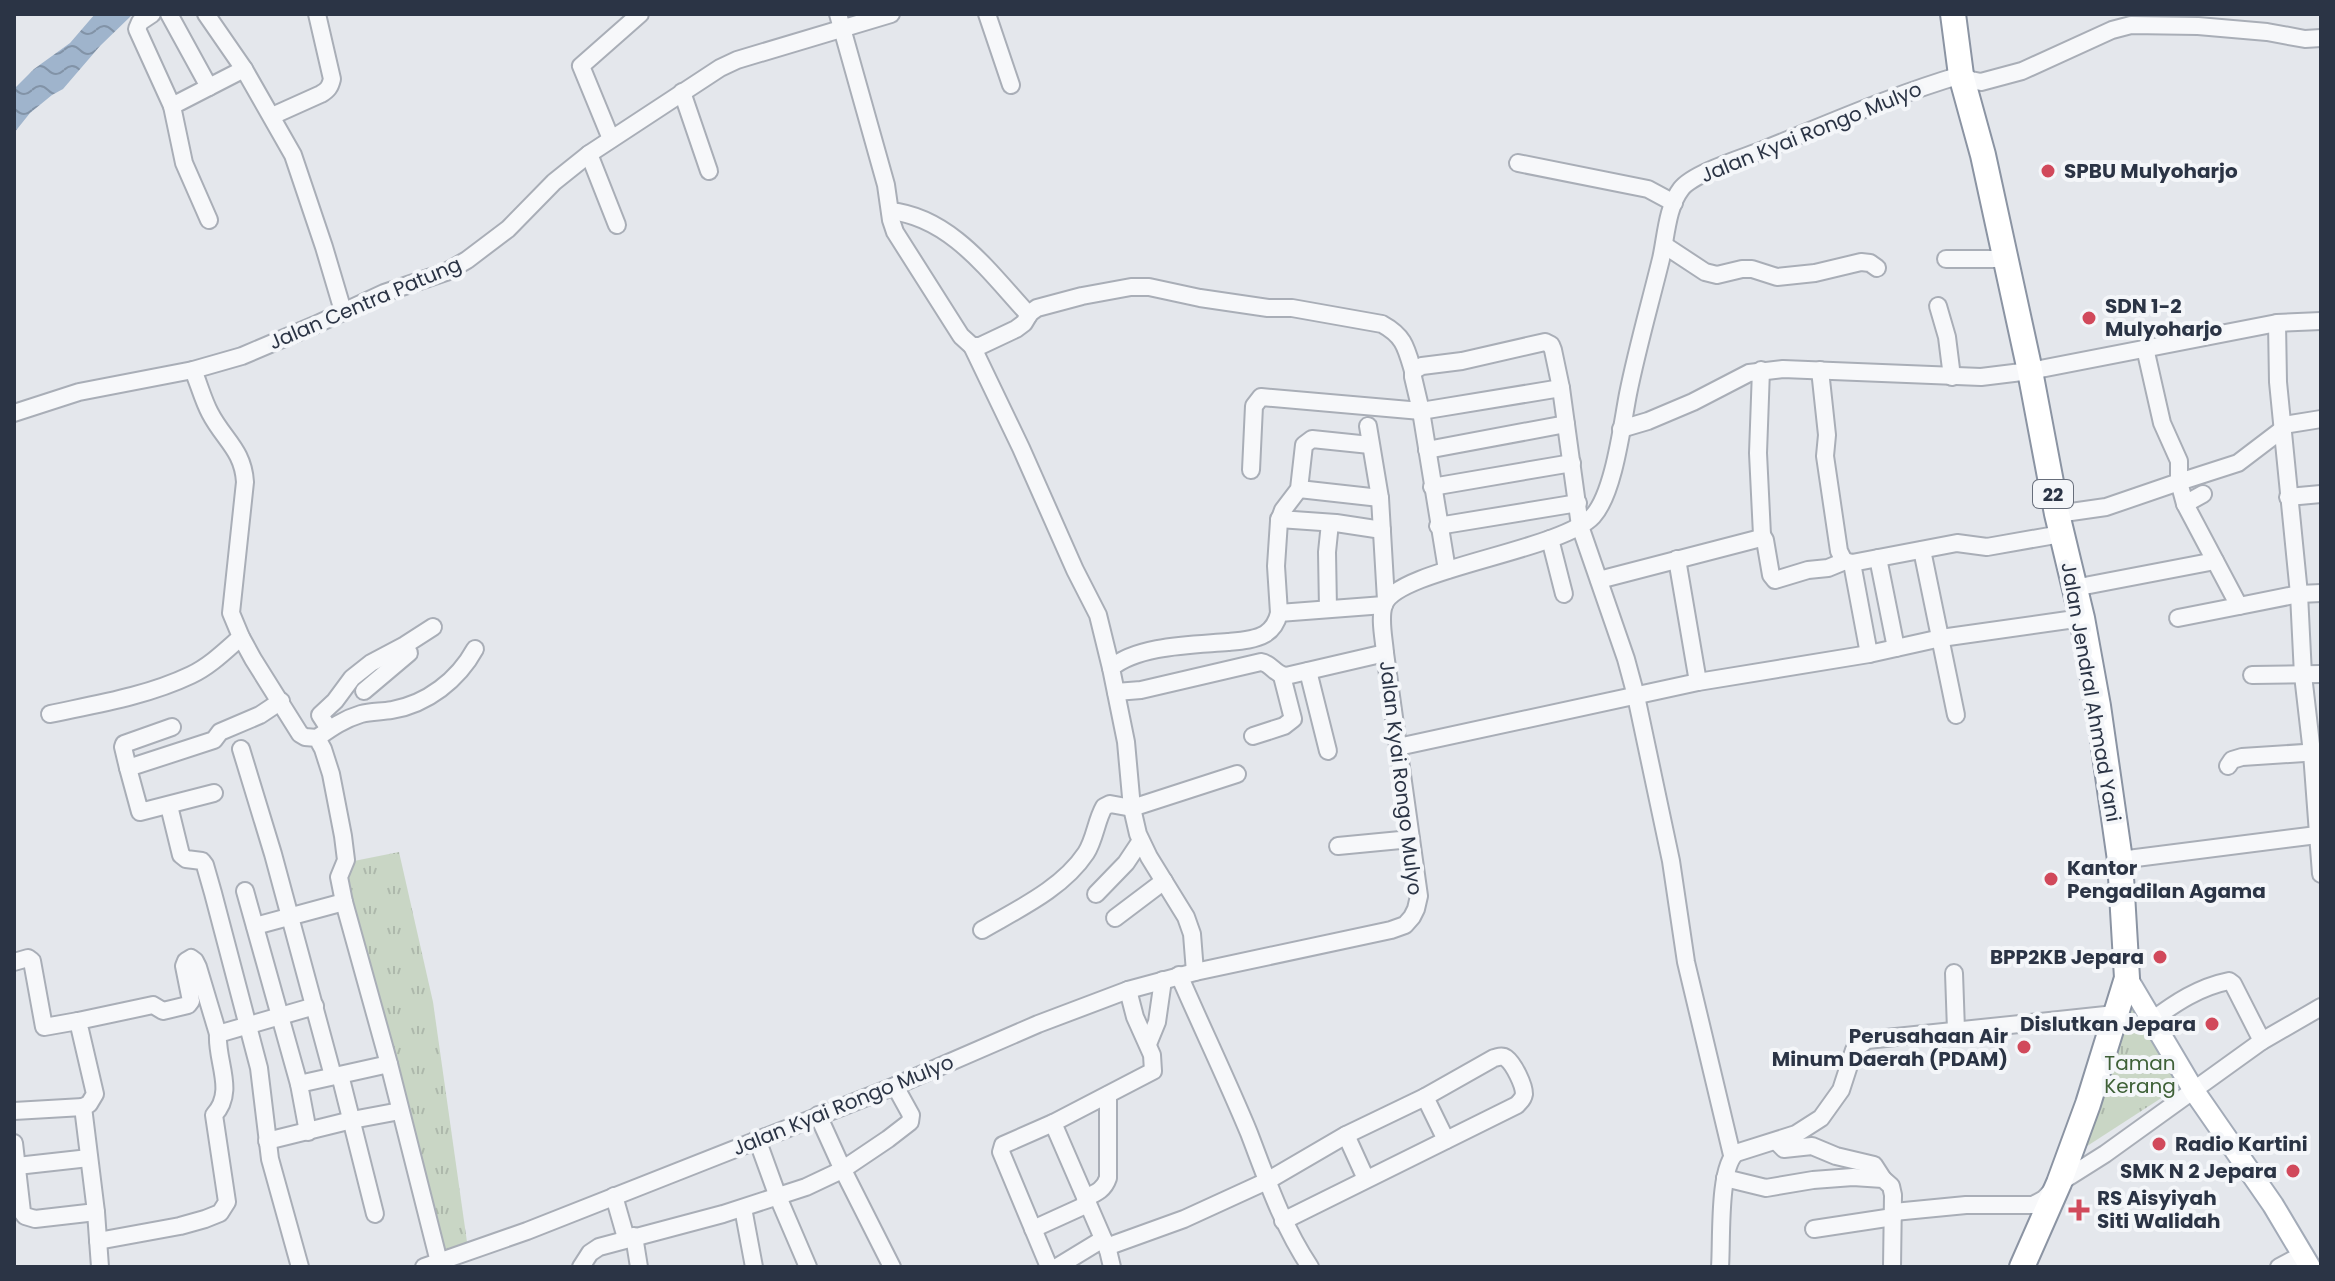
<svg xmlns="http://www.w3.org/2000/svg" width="2335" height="1281" font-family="Poppins,sans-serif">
	<defs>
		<pattern id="park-tufts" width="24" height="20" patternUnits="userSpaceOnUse" patternTransform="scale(2)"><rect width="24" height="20" fill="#c9d6c5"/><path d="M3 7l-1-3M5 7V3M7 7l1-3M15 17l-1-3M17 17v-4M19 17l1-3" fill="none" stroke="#adb8ab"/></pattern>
		<pattern id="water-waves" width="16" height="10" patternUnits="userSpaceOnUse" patternTransform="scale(2)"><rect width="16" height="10" fill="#9fb4cc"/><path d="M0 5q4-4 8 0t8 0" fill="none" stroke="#8293a7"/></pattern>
	</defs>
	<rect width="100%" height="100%" fill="#e4e7ec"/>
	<g fill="url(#park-tufts)">
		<polygon points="399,852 433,1002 467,1242 440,1254 343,874 349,862"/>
		<polygon points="2131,1001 2183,1084 2081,1150"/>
	</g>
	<polygon fill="url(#water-waves)" points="95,14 133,14 100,46 63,89 52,95 30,113 14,133 14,89 34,69 70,43"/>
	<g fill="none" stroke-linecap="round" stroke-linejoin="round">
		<defs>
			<g id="minor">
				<polyline points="152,14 140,22 137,29 172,106"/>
				<polyline points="169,14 209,87"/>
				<polyline points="206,14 244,69 293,155 324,247 343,311"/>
				<path d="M838 14 886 185 891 220 895 232 961 336 972 346H980L1016 329 1024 323 1030 313 1037 308 1082 296 1131 287H1149L1200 298 1268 308H1292L1382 324C1404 336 1406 347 1413 371"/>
				<polyline points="987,14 1011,85"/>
				<polyline points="682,92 709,171"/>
				<path d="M272 116 321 94C328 90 330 87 332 79L317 14"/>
				<polyline points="611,139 581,66 640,14"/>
				<polyline points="589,154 617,225"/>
				<polyline points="1518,163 1648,189 1674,203"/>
				<path d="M890 211C951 217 990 273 1029 315"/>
				<polyline points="209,220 184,163 172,106 244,69"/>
				<polyline points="1664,245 1705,272 1717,275 1742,269 1752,269 1777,277 1815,273 1861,262 1870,263 1877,268"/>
				<polyline points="1946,259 2006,259"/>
				<polyline points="1938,306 1947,337 1952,377"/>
				<polyline points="2277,323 2278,382 2299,594 2303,675 2312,753 2321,874"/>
				<polyline points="972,346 1021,448 1075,570 1098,615 1111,668"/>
				<path d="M193 370C199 384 203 400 210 413 224 440 243 450 245 482L231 613 241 637 253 659 300 734 305 737 317 738 323 749 331 774 343 836 346 860 339 877 344 902 389 1064 439 1262 445 1267"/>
				<polyline points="1820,370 1827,435 1825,456 1839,551 1844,561 1852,563 1957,543 1987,547 2061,534"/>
				<polyline points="14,413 79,392 193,370 242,356 315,325 384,293 446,272 467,260 508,229 554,182 589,154 720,68 737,60 891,14"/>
				<polyline points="2284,425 2321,419"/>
				<polyline points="1368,426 1380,498 1386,600"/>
				<polyline points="2284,428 2238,463 2179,482 2185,504 2239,606 2299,594 2321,593"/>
				<polyline points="1621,429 1648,421 1693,402 1749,373 1783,369 1981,377 2030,371 2277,323 2321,321"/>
				<polyline points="1427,450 1566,424"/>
				<polyline points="1251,470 1254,406 1261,397 1421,411 1561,388"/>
				<polyline points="1432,487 1572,463"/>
				<polyline points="1299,489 1380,498"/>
				<polyline points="2288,497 2321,494"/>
				<polyline points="2185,504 2203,494"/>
				<polyline points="2057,514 2106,507 2179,482 2179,461 2162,423 2145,348"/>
				<polyline points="1279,519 1336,523 1382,530"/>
				<polyline points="1438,526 1578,503"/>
				<polyline points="1762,535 1765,540 1771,575 1775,580 1808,570 1828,568 1845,561"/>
				<polyline points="1550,539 1564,594"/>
				<polyline points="1922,550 1956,715"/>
				<polyline points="1878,558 1896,648"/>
				<polyline points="1677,559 1698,682"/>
				<polyline points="1852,563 1869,654"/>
				<polyline points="1447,570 1421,411 1413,377 1413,371 1422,366 1462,361 1545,342 1551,345 1553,350 1561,388 1580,526 1626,659 1636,696 1671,861 1686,962 1732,1155"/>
				<polyline points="1599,580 1757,539 1762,535 1758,453 1761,370"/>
				<polyline points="2074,588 2215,561"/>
				<polyline points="1328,609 1327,552 1330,523"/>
				<polyline points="1279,613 1384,605"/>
				<polyline points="2178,618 2239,606"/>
				<polyline points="1308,671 1328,751"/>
				<polyline points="2252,675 2321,674"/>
				<polyline points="364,691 409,653"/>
				<path d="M1116 692 1141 690 1261 662C1271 663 1275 675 1286 676L1385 653"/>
				<path d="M50 714C97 704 147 696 191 675 210 666 225 651 241 637"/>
				<polyline points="329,729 320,715 335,701 352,678 371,663 405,645 433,627"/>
				<polyline points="1253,736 1284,726 1293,719 1282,676"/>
				<path d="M317 738C331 728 344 719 361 714 371 711 381 712 392 710 427 704 458 680 475 649"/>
				<polyline points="1398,747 1698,682 1869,654 1941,638 2082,618"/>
				<polyline points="241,749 273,854 333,1076"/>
				<polyline points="2228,766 2232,760 2242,757 2319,752"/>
				<polyline points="128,768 123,747 124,744 172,727"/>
				<polyline points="214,793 140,812 128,768 214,740 220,732 260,715 281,701"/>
				<polyline points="169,806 181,855 186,859 202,861 205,865 213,893 259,1068 270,1159 300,1267"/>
				<polyline points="1338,846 1411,839"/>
				<polyline points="2120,860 2317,835"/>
				<polyline points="245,891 299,1084"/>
				<polyline points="1096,894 1126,863 1140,842"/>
				<polyline points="1115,918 1164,881"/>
				<polyline points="255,926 344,902"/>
				<path d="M982 930C1018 909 1062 889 1086 853 1095 839 1096 821 1104 807L1110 804 1132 808 1237 774"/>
				<polyline points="14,962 28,958 32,961 44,1027 78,1021"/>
				<path d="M1195 972 1192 934 1186 917 1149 857 1138 834 1132 808 1126 742 1111 668C1138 645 1193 645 1228 642 1239 641 1255 640 1265 634 1273 629 1277 622 1279 613L1276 566 1279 521 1283 510 1299 489 1304 445 1312 439 1370 445"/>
				<polyline points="1954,973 1956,1030"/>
				<path d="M1179 975C1202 1028 1227 1080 1249 1133 1267 1180 1282 1225 1310 1267"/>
				<path d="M2151 1021C2175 1003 2199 987 2229 981L2233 984 2262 1041"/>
				<polyline points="1148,1044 1157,1022 1163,980"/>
				<polyline points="340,1075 375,1214"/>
				<polyline points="1425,1097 1446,1140"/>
				<polyline points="14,1111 83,1107"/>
				<polyline points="818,1115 842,1168 892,1267"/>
				<polyline points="308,1132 299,1084 389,1064"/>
				<polyline points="1346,1135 1366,1179"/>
				<polyline points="757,1139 778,1197 808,1267"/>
				<polyline points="1779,1140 1779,1144 1784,1149 1812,1146 1836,1156 1874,1165 1883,1179"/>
				<polyline points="267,1141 352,1120 400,1111"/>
				<polyline points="14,1143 22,1212 25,1216 35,1219 96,1212"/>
				<polyline points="17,1166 89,1158"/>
				<polyline points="1725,1178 1766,1188 1813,1180 1853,1177 1883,1179 1891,1186 1893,1195 1892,1267"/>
				<polyline points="614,1196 626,1238"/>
				<path d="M1085 1198C1096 1193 1104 1190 1108 1178V1095"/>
				<polyline points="743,1208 754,1267"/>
				<polyline points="1894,1212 1966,1205 2033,1205 2044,1199 2059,1183 2105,1154 2262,1041 2321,1007"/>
				<polyline points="1033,1229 1088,1204"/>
				<polyline points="1814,1229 1893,1217"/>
				<polyline points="634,1236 639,1267"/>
				<path d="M98 1241 180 1226 205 1219 220 1213 227 1202 214 1115C236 1091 216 1062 218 1034L315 1006"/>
				<polyline points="1108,1250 1053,1123 1153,1071 1152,1055 1135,1017 1128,990"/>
				<polyline points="100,1267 96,1212 83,1107 89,1104 95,1094 78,1021 153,1005 163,1011 188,1005 191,1001 184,966 186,961 191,958 195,961 198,967 218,1034"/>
				<path d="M424 1267 527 1231 895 1086 1038 1024 1128 990 1195 972 1391 930 1405 925 1412 917 1416 909 1419 896 1385 653C1384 639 1379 618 1384 605 1396 569 1561 551 1593 516 1614 493 1622 425 1628 394 1637 349 1650 304 1661 259 1666 237 1667 207 1681 189 1693 173 1743 158 1763 150 1828 124 1893 95 1961 75L1971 80 1981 82 2022 71 2112 30 2131 25 2198 26 2267 32 2305 39 2321 38"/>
				<polyline points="581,1267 590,1253 599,1247 723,1214 806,1187 842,1170 888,1139 910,1122 911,1115 895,1086"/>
				<polyline points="1049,1267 1001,1152 1003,1145 1053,1123"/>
				<polyline points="1057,1267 1103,1239"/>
				<path d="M1112 1267 1108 1250 1112 1245 1184 1219 1267 1181 1346 1135 1425 1097 1494 1058C1499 1057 1502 1055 1506 1058 1514 1064 1524 1085 1524 1094 1523 1100 1520 1101 1517 1105L1283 1221"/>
				<path d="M1720 1267C1722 1242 1718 1168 1736 1153L1796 1134 1821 1118 1841 1090 1854 1050 1867 1040 2115 1014"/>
				<polyline points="2279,1267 2304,1254"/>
			</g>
			<polyline id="major" points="2127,978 2194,1091 2273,1205 2310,1267"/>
			<polyline id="highway" points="1953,14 1961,75 1983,155 2030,371 2057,514 2082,618 2098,706 2120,860 2127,978 2088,1104 2059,1183 2022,1267"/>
		</defs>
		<use href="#minor" stroke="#a9aeb7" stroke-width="20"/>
		<use href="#major" stroke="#a3abb8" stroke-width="24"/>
		<use href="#highway" stroke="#8b94a3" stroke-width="28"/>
		<use href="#minor" stroke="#f7f8fa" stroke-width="16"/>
		<use href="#major" stroke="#fff" stroke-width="20"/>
		<use href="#highway" stroke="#fff" stroke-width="24"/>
	</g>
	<g fill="#d1495b" stroke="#f4f6f9" stroke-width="3">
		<circle cx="2048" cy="171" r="8"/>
		<circle cx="2089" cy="318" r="8"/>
		<circle cx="2051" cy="879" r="8"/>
		<circle cx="2160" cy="957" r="8"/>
		<circle cx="2212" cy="1024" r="8"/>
		<circle cx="2024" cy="1047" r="8"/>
		<circle cx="2159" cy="1144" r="8"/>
		<circle cx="2293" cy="1171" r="8"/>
		<path d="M2075 1198h8v8h8v8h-8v8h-8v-8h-8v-8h8z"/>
	</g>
	<g text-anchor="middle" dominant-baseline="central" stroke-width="8" stroke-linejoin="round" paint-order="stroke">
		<rect fill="#f4f6f9" stroke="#676e7b" stroke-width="2" x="2033" y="480" width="40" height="28" rx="6"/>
		<g font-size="18" font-weight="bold" fill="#2b3445">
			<text x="2053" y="494">22</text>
		</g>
		<g font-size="20" fill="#2b3445" stroke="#f4f6f9">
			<text transform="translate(1811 132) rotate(-22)">Jalan Kyai Rongo Mulyo</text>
			<text transform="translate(365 303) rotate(-23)">Jalan Centra Patung</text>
			<text transform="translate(2091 692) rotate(80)">Jalan Jendral Ahmad Yani</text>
			<text transform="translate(1401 778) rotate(83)">Jalan Kyai Rongo Mulyo</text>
			<text transform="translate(843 1105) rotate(-22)">Jalan Kyai Rongo Mulyo</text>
		</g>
		<g font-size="20" font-weight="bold" fill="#2b3445" stroke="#f4f6f9" text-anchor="start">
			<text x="2064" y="171">SPBU Mulyoharjo</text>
			<text x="2105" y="306">SDN 1-2<tspan x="2105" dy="23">Mulyoharjo</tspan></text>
			<text x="2067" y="868">Kantor<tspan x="2067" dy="23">Pengadilan Agama</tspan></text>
			<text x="2144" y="957" text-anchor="end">BPP2KB Jepara</text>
			<text x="2196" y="1024" text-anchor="end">Dislutkan Jepara</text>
			<text x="2008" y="1036" text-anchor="end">Perusahaan Air<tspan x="2008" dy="23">Minum Daerah (PDAM)</tspan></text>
			<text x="2175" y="1144">Radio Kartini</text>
			<text x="2277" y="1171" text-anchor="end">SMK N 2 Jepara</text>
			<text x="2097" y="1198">RS Aisyiyah<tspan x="2097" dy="23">Siti Walidah</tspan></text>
		</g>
		<g font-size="20" fill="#3f6138" stroke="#f4f6f9">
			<text x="2140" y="1063">Taman<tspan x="2140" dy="23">Kerang</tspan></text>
		</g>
	</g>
	<rect width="2335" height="1281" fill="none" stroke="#2b3445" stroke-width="32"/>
</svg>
